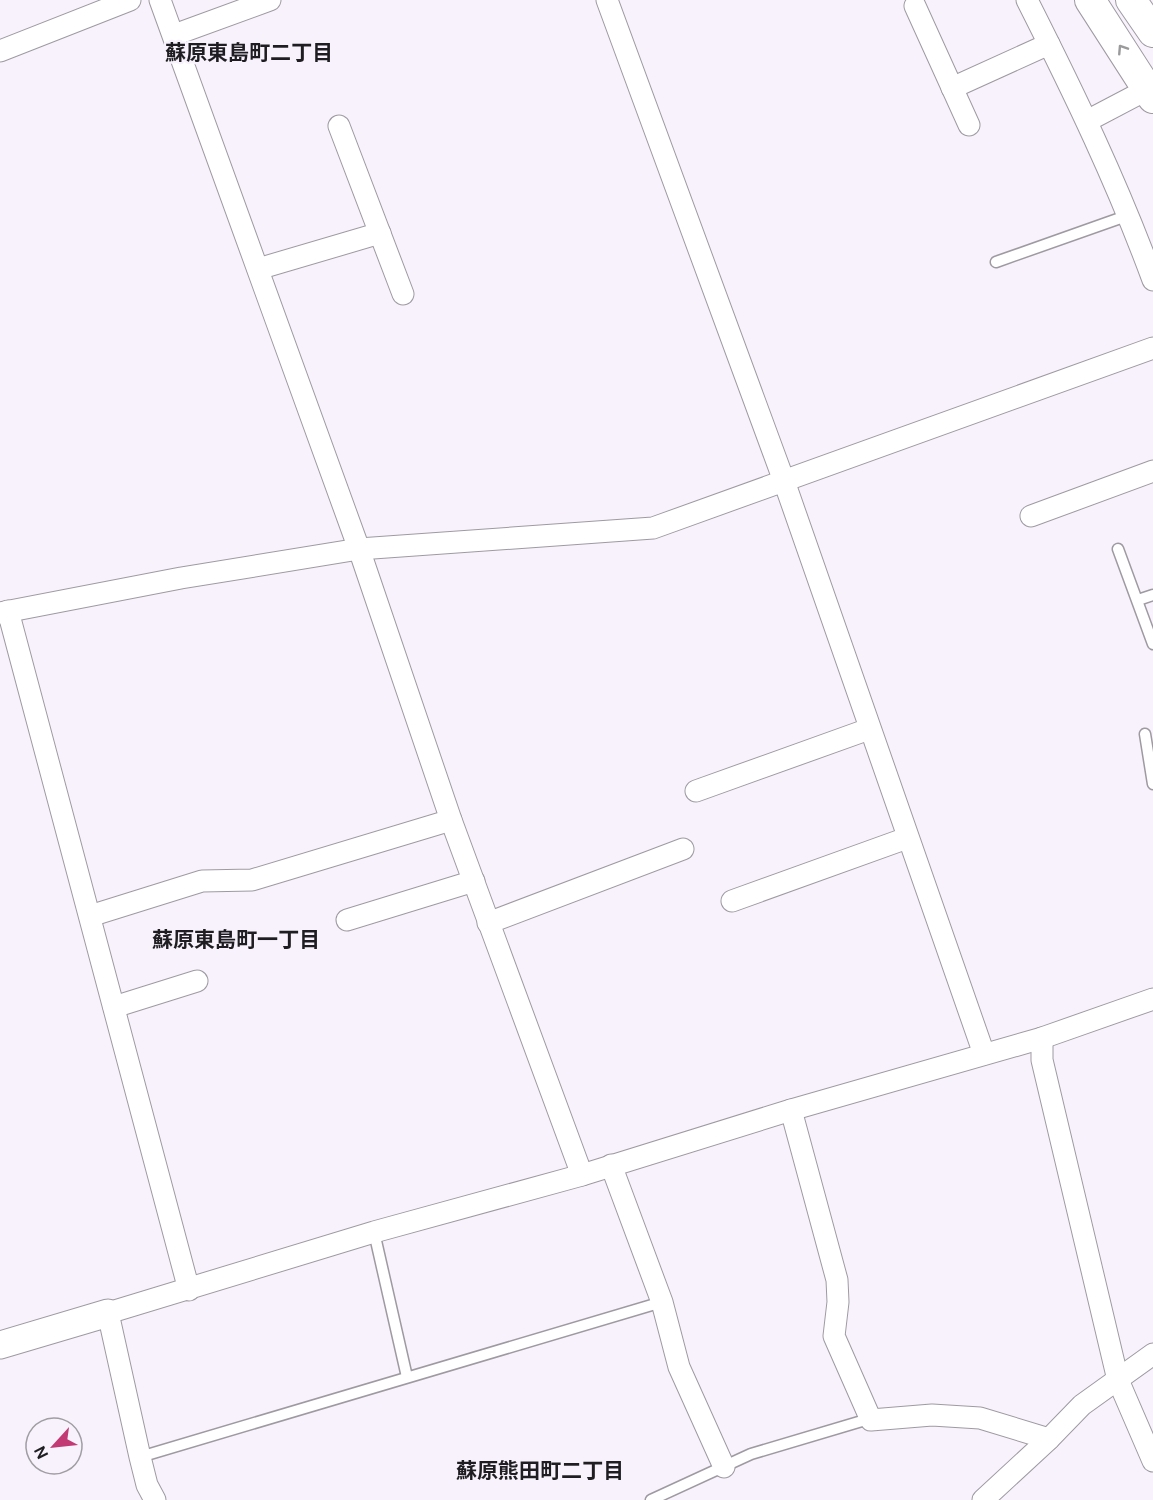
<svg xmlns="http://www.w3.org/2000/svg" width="1153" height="1500" font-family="'DM Sans','Noto Sans JP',sans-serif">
	<rect width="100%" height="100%" fill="#f7f2fb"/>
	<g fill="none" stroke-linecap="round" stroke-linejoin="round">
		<defs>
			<g id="service">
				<polyline points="996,262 1129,215"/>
				<polyline points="1118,549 1153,644"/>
				<polyline points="1138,600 1153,595"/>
				<polyline points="1145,734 1153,784"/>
				<polyline points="374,1232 407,1377"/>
				<polyline points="140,1457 662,1302"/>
				<polyline points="651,1500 751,1454 862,1421 871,1420"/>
			</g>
			<g id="minor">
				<polyline points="160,0 359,549 451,820 582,1175"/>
				<polyline points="607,0 784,481 984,1054"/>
				<path d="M1027 0C1074 93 1117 182 1153 280"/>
				<polyline points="915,6 969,125"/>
				<polyline points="174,35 270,0"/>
				<polyline points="0,51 130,0"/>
				<polyline points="952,88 1049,44"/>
				<polyline points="1087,121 1148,89"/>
				<polyline points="339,126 403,294"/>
				<polyline points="258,269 380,233"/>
				<polyline points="1031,516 1153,471"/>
				<polyline points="8,611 189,1290"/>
				<polyline points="0,613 181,578 359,549 653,528 1153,348"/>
				<polyline points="696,791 869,729"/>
				<polyline points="732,901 907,838"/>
				<polyline points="90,916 202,881 252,880 451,820"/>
				<polyline points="347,920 474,881"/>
				<polyline points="488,923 683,849"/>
				<polyline points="114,1007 197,981"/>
				<polyline points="1042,1038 1042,1060 1118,1380 1153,1461"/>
				<polyline points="791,1110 837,1280 838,1302 834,1336 871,1420 932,1415 980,1418 1049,1439"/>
				<polyline points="611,1165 662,1302 679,1367 724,1467"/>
				<polyline points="155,1500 147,1485 140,1457 108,1313 374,1232 582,1175 791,1110 1042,1038 1153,999"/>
				<polyline points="983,1500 1049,1439 1082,1405 1153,1354"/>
			</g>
			<polyline id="tertiary" points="0,1345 108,1313"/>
			<g id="secondary">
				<polyline points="1090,0 1153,98"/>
				<polyline points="1131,0 1153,32"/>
			</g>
		</defs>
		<use href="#service" stroke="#9f9aa2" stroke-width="13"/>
		<use href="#minor" stroke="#9f9aa2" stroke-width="23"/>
		<use href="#tertiary" stroke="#9f9aa2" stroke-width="29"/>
		<use href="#secondary" stroke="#9f9aa2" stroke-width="32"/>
		<use href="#service" stroke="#fff" stroke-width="10"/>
		<use href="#minor" stroke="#fff" stroke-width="21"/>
		<use href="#tertiary" stroke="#fff" stroke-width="27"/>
		<use href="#secondary" stroke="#fff" stroke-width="30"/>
	</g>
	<defs><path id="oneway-chevron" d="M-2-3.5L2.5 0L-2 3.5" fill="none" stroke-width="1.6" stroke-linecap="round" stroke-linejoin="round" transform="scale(1.5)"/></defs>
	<use stroke="#9a999b" href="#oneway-chevron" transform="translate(1122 49) rotate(-123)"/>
	<g text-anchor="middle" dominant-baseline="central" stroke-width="4.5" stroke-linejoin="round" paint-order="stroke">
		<g font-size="21" font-weight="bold" fill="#1f1d21" stroke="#f7f2fb">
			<text x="249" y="53">蘇原東島町二丁目</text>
			<text x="236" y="940">蘇原東島町一丁目</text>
			<text x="540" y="1471">蘇原熊田町二丁目</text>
		</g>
	</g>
	<g transform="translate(54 1446) rotate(243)"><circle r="28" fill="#f7f2fb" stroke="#a19da4" stroke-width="1.5"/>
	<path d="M0-4.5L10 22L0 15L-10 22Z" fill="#c33974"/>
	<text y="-9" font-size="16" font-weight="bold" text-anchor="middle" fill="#1f1d21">N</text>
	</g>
</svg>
